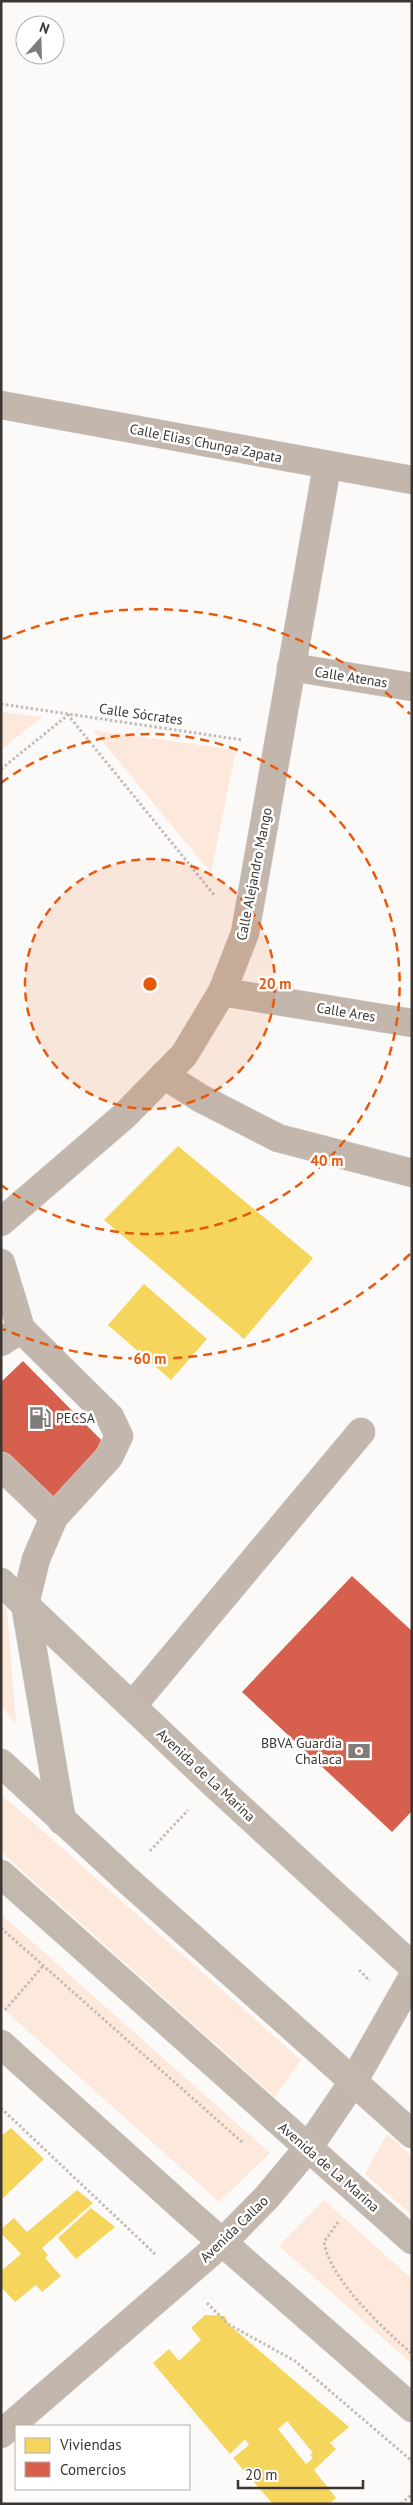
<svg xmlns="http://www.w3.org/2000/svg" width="413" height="2505" font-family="'PT Sans',sans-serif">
	<rect width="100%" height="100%" fill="#fcfaf9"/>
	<g fill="#fce9db">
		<polygon points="1,712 42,717 1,750"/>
		<polygon points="93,730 236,750 211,873"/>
		<polygon points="1,1603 7,1609 16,1723 1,1707"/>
		<polygon points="1,1794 301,2060 275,2097 1,1852"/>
		<polygon points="1,1914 270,2153 219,2202 1,2007"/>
		<polygon points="387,2134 412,2156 412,2215 365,2174"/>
		<polygon points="324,2200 412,2279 412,2364 279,2246"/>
	</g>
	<g fill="#f6d55c" fill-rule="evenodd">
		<polygon points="178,1146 313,1258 244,1339 104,1220"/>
		<polygon points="144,1284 207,1339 171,1380 108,1325"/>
		<polygon points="11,2128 44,2159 1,2200 1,2136"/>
		<polygon points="77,2190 93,2203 42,2248 48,2255 45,2258 61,2276 42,2292 36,2285 15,2302 1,2287 1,2271 21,2254 1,2233 1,2229 14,2218 27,2232"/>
		<polygon points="91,2208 115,2227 76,2259 58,2238"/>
		<path d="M205 2315 225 2316 228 2324 349 2427 330 2443 336 2449 314 2470 336 2498 329 2504H273L233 2458 249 2445 245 2439 230 2454 153 2363 169 2349 179 2361 201 2340 191 2328ZM287 2421 313 2453 310 2455 313 2458 306 2464 278 2429Z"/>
	</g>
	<g fill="#d6604d">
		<polygon points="23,1361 115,1454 51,1516 1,1466 1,1382"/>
		<polygon points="352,1576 412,1631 412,1811 392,1832 242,1692"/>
	</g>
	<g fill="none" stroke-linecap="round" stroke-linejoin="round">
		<defs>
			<g id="minor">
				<polyline points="1,405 412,480"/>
				<polyline points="291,667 412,687"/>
				<polyline points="222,992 412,1023"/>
				<polyline points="164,1075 200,1098 278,1138 412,1173"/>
				<polyline points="1,1222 124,1116 184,1055 222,992 245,933 327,466"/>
				<polyline points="1,1263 21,1329 110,1417 119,1436 109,1457 54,1517 36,1559 25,1604"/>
				<polyline points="1,1342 21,1329"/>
				<polyline points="1,1466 54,1517"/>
				<polyline points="132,1706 361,1432"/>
				<polyline points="1,2434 222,2243 267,2197 308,2148 353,2082 412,1978"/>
			</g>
			<g id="major">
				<polyline points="1,1582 213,1783 412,1966"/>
				<polyline points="25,1604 62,1821"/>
				<polyline points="1,1763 125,1878 412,2134"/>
				<polyline points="1,1874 412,2240"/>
				<polyline points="1,2044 191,2215 412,2408"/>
			</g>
		</defs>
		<use href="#minor" stroke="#d9d7d6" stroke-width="29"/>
		<use href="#major" stroke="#d9d7d6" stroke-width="29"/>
		<g stroke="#c3bcb7" stroke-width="3" stroke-dasharray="2.5 2.5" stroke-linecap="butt">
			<polyline points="1,704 243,740"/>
			<polyline points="1,769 68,715 215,896"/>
			<polyline points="150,1851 188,1810"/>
			<polyline points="1,1928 243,2143"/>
			<polyline points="359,1970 370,1981"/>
			<polyline points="5,2010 43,1966"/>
			<polyline points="1,2108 155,2254"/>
			<path d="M338 2222 324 2242C330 2280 383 2328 412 2354"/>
			<polyline points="207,2303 228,2324 295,2361 412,2461"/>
			<polyline points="401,2504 412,2494"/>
		</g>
		<use href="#minor" stroke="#c3b7ad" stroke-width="28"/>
		<use href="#major" stroke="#c3b8ae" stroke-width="28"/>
	</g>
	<circle cx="150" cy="984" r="125" fill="#e8590c" fill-opacity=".12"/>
	<g fill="none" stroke="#e8590c" stroke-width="2.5" stroke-dasharray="9 6">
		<circle cx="150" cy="984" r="125"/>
		<path d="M1 783A250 250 0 1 1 1 1185"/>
		<path d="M410 1254A375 375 0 0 1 3 1329M3 639A375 375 0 0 1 410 714"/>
	</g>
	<defs>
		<symbol id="fuel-bare" viewBox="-9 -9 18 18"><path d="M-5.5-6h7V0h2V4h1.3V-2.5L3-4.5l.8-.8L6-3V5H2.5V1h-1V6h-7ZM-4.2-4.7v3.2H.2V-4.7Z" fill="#7f7b78" stroke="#fff" stroke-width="2.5" paint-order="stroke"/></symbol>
		<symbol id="bank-bare" viewBox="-9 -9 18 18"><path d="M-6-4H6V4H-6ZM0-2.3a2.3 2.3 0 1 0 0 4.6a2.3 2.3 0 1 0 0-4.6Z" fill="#7f7b78" stroke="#fff" stroke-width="2.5" paint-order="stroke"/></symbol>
	</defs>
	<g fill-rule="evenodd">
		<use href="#fuel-bare" x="24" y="1402" width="32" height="32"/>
		<use href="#bank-bare" x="343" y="1735" width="32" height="32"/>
	</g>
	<g text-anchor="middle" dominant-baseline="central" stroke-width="5" stroke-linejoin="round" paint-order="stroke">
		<g font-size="14" fill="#3c3632" stroke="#fff">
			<text transform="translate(206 443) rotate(11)">Calle Elias Chunga Zapata</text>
			<text transform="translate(351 677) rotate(9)">Calle Atenas</text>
			<text transform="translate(141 714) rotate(8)">Calle Sócrates</text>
			<text transform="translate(254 874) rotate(-79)">Calle Alejandro Mango</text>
			<text transform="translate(346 1012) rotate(9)">Calle Ares</text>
			<text transform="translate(206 1775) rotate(43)">Avenida de La Marina</text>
			<text transform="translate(329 2167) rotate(41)">Avenida de La Marina</text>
			<text transform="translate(234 2229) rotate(-44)">Avenida Callao</text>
		</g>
		<g font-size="14" fill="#3c3632" stroke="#fff" text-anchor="start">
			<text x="56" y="1418">PECSA</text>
			<text x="342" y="1743" text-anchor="end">BBVA Guardia<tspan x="342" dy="16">Chalaca</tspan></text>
		</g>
	</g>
	<circle cx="150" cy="984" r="8" fill="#e8590c" stroke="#fff" stroke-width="2.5"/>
	<g font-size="15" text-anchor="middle" font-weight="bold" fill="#e8590c" stroke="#fff" stroke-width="5" stroke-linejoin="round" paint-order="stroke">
		<text x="275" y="989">20 m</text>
		<text x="327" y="1166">40 m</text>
		<text x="150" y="1364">60 m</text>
	</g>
	<rect width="413" height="2505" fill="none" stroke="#3c3632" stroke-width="5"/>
	<rect x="15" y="2425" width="175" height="65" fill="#ffffff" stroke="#b1afad"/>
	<rect x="25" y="2438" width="25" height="15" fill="#f6d55c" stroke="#b1afad"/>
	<text x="60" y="2450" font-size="15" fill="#3c3632">Viviendas</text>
	<rect x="25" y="2462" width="25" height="15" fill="#d6604d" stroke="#b1afad"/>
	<text x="60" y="2475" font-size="15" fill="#3c3632">Comercios</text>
	<g transform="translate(40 40) rotate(20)"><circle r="24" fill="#ffffff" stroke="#b1afad"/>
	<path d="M0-4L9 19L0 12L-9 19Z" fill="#7f7b78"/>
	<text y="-8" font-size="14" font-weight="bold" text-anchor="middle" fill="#3c3632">N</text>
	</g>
	<path d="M238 2480v8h125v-8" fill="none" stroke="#3c3632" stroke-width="2.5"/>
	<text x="245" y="2480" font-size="15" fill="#3c3632" stroke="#ffffff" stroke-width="4" paint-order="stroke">20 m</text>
</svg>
